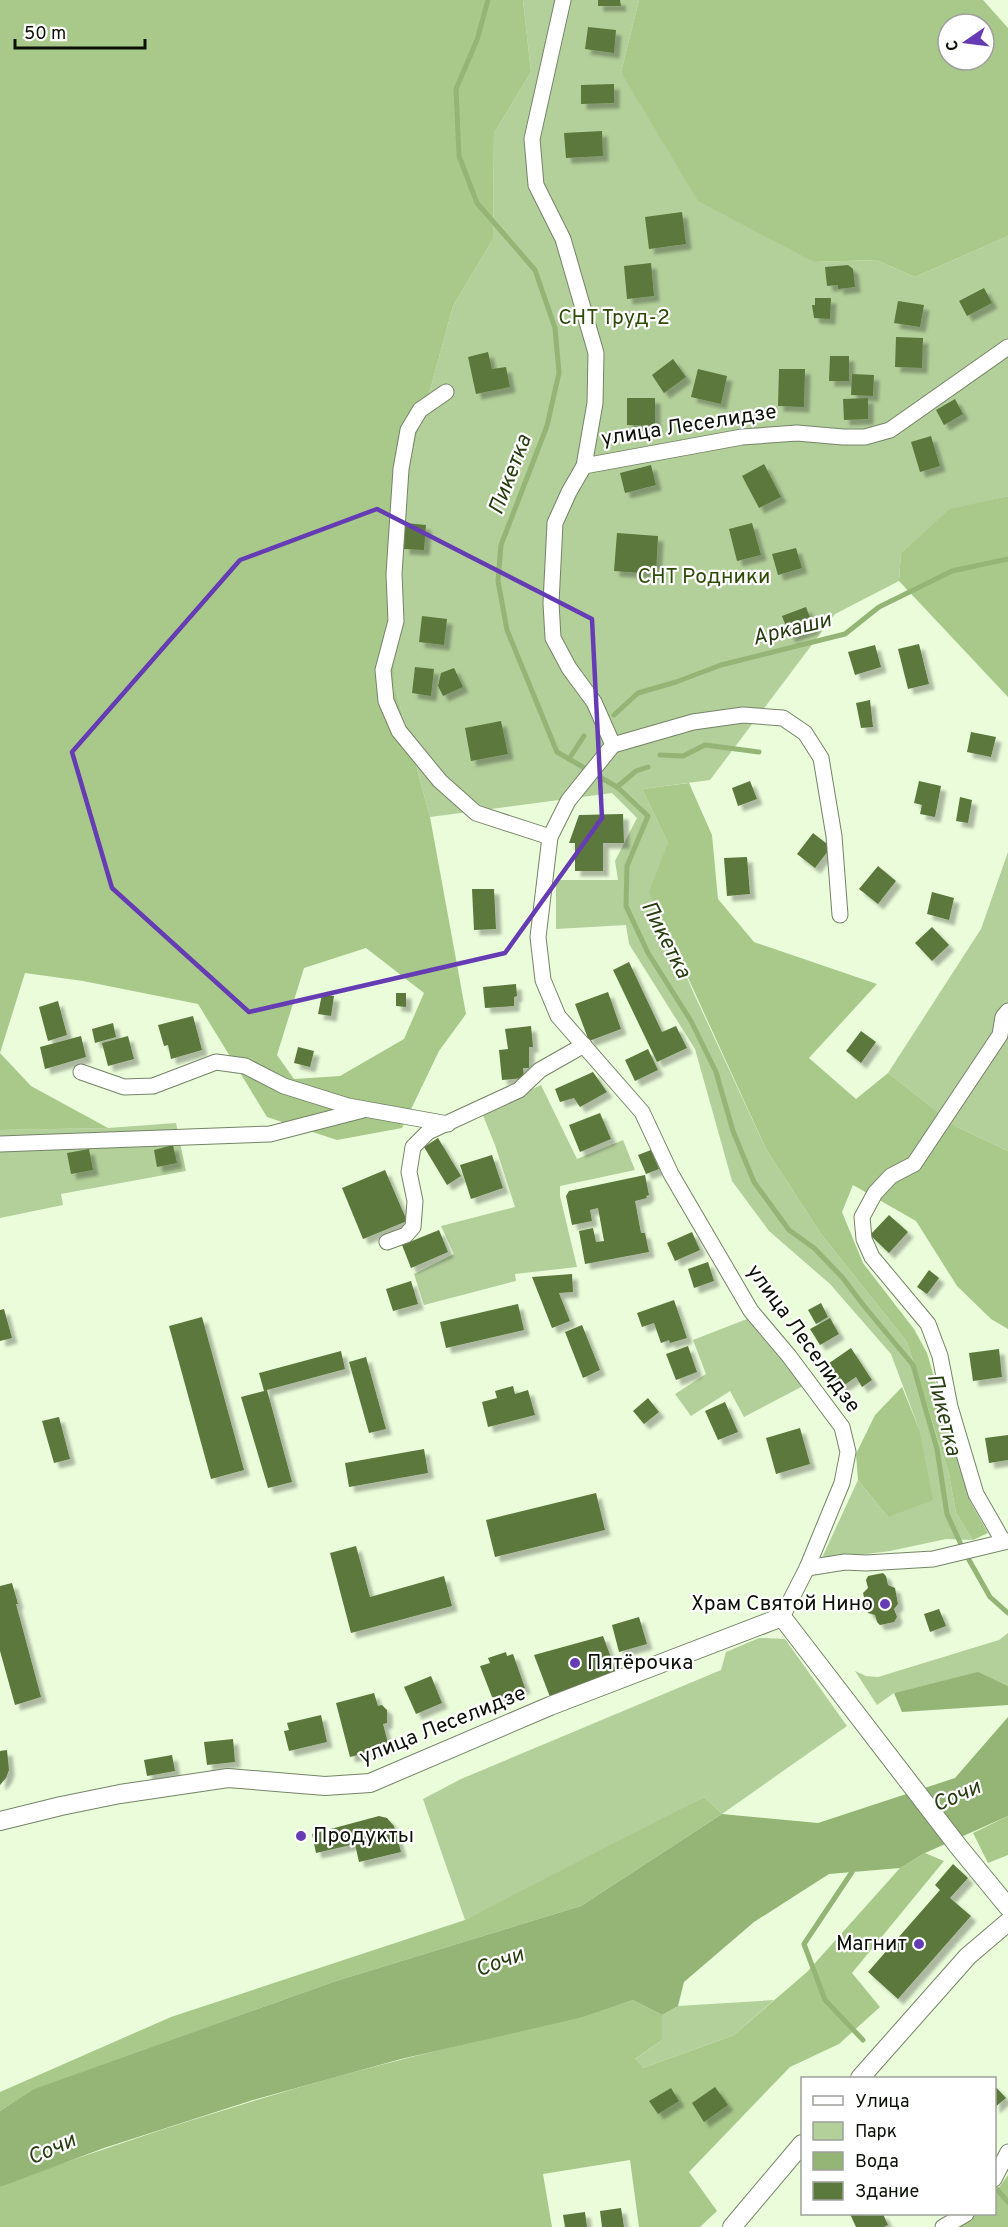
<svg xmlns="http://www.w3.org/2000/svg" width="1008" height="2227" font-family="Overpass,sans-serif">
	<defs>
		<filter id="shadow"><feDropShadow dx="5.5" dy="5.5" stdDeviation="1.5" flood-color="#0004"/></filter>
	</defs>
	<rect width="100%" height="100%" fill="#eafcda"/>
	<g fill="#b3cf9a">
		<polygon points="523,0 639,0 621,72 814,262 876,260 915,277 1008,236 1008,496 950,510 901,553 899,581 835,614 710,780 642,789 668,843 654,902 695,996 766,1149 821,1234 907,1342 949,1474 956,1513 973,1540 946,1539 890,1551 821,1560 858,1480 888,1517 919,1429 891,1354 830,1284 769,1231 732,1181 695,1049 629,944 626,925 556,929 556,880 618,880 615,861 637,818 612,793 430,817 394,684 394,522 453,306 493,239 494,133 531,72"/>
		<polygon points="1008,852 1008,1151 957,1127 888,1073 981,929"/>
		<polygon points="541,1085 577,1159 623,1140 635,1170 560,1186 560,1196 577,1267 515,1274 516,1281 424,1305 414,1274 454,1254 441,1226 515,1207 495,1145 482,1113"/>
		<polygon points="176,1123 186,1171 61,1194 63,1205 0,1218 0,1130 108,1128"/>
		<polygon points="747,1319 803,1386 744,1417 730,1391 691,1416 675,1394 706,1374 693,1340"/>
		<polygon points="1008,1633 1008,1686 978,1673 894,1693 877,1705 855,1671 866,1676 878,1677 999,1640"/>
		<polygon points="759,1638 785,1639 847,1726 722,1814 704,1797 550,1879 465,1920 423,1799 461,1779 721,1670 726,1652"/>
		<polygon points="774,2000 734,2035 643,2068 634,2060 662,2040 662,2015 678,2006"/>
	</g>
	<g fill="#a9c98b" fill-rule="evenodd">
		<path d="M0 0H523L531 72 494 133 493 239 453 306 394 522V684L430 817 466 1014 439 1051 402 1128 337 1140 267 1117 198 1004 83 981 25 973 0 1053ZM366 948 424 993 404 1039 340 1076 294 1079 277 1055 304 968Z"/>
		<path d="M639 0H983L1008 28V236L915 277 876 260 814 262 698 201 621 72ZM948 24H984V60H948Z"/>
		<polygon points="1008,496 1008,697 899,581 901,553 950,509"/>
		<polygon points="689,783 712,835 718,899 754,942 877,984 809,1058 856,1099 888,1073 957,1127 1008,1151 1008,1329 991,1319 957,1286 916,1221 853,1185 842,1212 863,1263 914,1329 927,1353 970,1501 988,1533 973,1540 956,1513 949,1474 907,1342 821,1234 766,1149 649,892 668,843 642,789"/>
		<polygon points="0,1053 31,1086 108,1128 0,1130"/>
		<polygon points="902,1387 919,1429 933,1500 888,1517 858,1480 856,1454 875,1415"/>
		<polygon points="704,1797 722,1814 581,1906 333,1982 35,2089 0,2111 0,2092 171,2017 465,1920"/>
		<polygon points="1008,1816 1008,1855 988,1863 973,1833"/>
		<path d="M925 1853 944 1861 852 1973 880 2007 839 2044 790 2067 689 2172 717 2211 700 2227H639L630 2160 543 2174 552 2227H0V2187L6 2183C136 2137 266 2094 400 2060 478 2039 556 2025 633 2000L662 2015V2040L635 2059 643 2068 734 2035 807 1972 900 1868Z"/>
		<polygon points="1008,2175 1008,2227 954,2227 974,2214 994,2214 995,2193"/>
	</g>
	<g fill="#95b577">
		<polygon points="978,1672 1008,1686 1008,1705 902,1712 894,1693"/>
		<polygon points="1008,1717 1008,1816 925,1853 900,1868 829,1874 754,1922 684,1982 678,2006 662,2015 633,2000 579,2018 401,2059 253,2100 104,2148 0,2187 0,2111 34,2089 333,1982 581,1906 722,1814 818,1823 955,1778"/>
	</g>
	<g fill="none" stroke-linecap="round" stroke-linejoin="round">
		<g stroke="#95b577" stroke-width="5">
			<polyline points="488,0 477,40 456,89 459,156 477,203 535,270 555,328 559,373 547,426 501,545 498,581 507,630 557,752 617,787 648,816 627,866 626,906 648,953 691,1021 716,1072 733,1131 754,1182 789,1230 814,1248 842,1277 864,1306 913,1365 937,1449 947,1514 964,1551 990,1597 1008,1613"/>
			<polyline points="614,715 638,693 676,682 721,665 845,634 879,607 952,571 1008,559"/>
			<polyline points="660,755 683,756 705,745 759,752"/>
			<polyline points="569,759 584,736"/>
			<polyline points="617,787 636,771 648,767"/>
			<polyline points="852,1872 804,1944 825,2000 863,2040"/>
			<polyline points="994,2186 1008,2202"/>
		</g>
	</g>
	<g fill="#5b783d" filter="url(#shadow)">
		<polygon points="598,0 620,0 621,6 598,6"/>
		<polygon points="588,27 616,30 614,53 585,49"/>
		<polygon points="614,84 614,103 581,104 581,85"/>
		<polygon points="602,131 603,156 566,158 564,133"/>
		<polygon points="682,212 686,244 649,249 645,217"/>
		<polygon points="651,263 654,296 627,299 624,266"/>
		<polygon points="848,265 853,269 855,287 838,289 838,285 827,286 825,267"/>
		<polygon points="984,288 992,303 967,316 959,301"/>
		<polygon points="815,298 831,298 830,319 814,318 812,305 815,305"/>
		<polygon points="898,301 924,305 920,327 894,323"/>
		<polygon points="896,337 923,338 922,368 895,367"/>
		<polygon points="488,352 492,369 506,367 510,387 476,394 468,357"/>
		<polygon points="830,356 849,356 849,381 829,381"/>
		<polygon points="673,359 686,377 664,393 652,375"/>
		<polygon points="698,369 727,376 721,404 691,397"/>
		<polygon points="779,369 805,369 804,407 778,406"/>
		<polygon points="852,374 874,375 873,396 851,395"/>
		<polygon points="627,398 655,398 655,426 627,425"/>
		<polygon points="868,398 868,419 844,420 843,399"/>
		<polygon points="955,399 963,414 944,425 936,410"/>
		<polygon points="931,436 940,466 920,472 911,442"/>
		<polygon points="764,464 781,497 759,508 742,476"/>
		<polygon points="651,465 656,485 625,493 620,473"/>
		<polygon points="405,523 426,525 424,550 404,549"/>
		<polygon points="752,523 761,555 737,561 729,529"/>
		<polygon points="617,533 658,536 656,574 614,571"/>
		<polygon points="796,548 802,568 778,575 772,554"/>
		<polygon points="806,607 814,628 790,637 782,616"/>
		<polygon points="422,616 447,619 444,645 419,642"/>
		<polygon points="919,644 929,684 908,689 898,649"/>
		<polygon points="875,645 881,667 855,675 848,652"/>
		<polygon points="415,667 434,669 431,696 412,693"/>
		<polygon points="454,668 463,687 443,696 438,686 441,673"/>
		<polygon points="870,700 873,727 861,728 856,703"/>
		<polygon points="501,721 508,754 471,761 465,728"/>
		<polygon points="971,732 996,737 991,757 967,752"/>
		<polygon points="750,781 757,799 738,806 732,788"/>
		<polygon points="919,781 941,786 935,817 920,814 922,805 914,803"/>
		<polygon points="960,797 972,800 968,823 956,821"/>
		<polygon points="623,814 624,843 603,843 603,871 575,871 575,843 569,843 579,815"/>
		<polygon points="813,833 831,847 815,868 797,854"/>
		<polygon points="747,857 750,894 727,896 724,858"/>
		<polygon points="878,866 896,881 878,904 859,889"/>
		<polygon points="472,889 494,889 496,929 474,930"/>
		<polygon points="932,892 954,898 949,920 927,914"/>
		<polygon points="932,927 949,945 932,961 915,943"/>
		<polygon points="629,962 662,1032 676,1026 687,1048 657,1062 613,970"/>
		<polygon points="516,984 517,996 514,997 514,1006 485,1008 483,987"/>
		<polygon points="608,992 621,1029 589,1041 575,1004"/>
		<polygon points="396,993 406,993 406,1007 396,1006"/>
		<polygon points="322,994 334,996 331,1016 318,1014"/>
		<polygon points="58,1001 67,1035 48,1041 39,1007"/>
		<polygon points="193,1016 202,1050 171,1059 168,1045 164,1046 158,1025"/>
		<polygon points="113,1023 116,1037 95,1043 92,1029"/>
		<polygon points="531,1026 533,1047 529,1047 529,1068 523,1068 524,1078 502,1080 499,1050 508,1049 505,1029"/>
		<polygon points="861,1031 876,1042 861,1063 846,1051"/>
		<polygon points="81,1036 86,1057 45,1069 40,1047"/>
		<polygon points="128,1036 134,1059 108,1066 102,1043"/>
		<polygon points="298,1047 314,1051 310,1067 294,1063"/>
		<polygon points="648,1049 658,1070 635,1081 625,1060"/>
		<polygon points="593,1072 607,1092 580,1107 574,1098 560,1102 555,1089"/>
		<polygon points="600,1113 611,1139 580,1152 569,1125"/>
		<polygon points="438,1138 461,1176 447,1185 424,1147"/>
		<polygon points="173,1145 177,1163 157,1167 154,1150"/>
		<polygon points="89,1149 93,1170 71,1174 67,1153"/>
		<polygon points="651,1150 659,1169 646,1174 638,1155"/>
		<polygon points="492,1155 503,1188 471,1199 460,1165"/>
		<polygon points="385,1170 407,1221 363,1239 342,1188"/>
		<polygon points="645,1175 649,1195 646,1196 647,1198 635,1201 641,1233 645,1233 649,1252 585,1264 579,1231 593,1228 596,1242 604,1241 598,1208 590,1210 592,1221 572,1225 566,1196 569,1191"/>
		<polygon points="889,1215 908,1232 889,1253 870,1235"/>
		<polygon points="439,1230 448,1252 411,1268 402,1245"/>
		<polygon points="692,1232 700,1250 675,1261 667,1243"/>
		<polygon points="708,1262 714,1281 694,1288 688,1269"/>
		<polygon points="929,1270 939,1278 927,1294 917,1287"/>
		<polygon points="572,1274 573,1292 559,1293 570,1321 552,1328 532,1277"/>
		<polygon points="411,1281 418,1304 393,1311 386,1289"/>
		<polygon points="674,1300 687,1338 670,1343 669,1340 661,1343 654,1323 642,1327 637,1313"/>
		<polygon points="821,1303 828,1317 816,1324 808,1310"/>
		<polygon points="518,1304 524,1330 446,1348 440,1322"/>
		<polygon points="4,1309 12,1338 0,1341 0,1310"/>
		<polygon points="202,1317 244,1470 211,1479 169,1326"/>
		<polygon points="830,1318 839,1334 820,1345 810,1329"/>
		<polygon points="582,1325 600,1370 583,1378 565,1332"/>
		<polygon points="688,1346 697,1372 676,1380 666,1354"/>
		<polygon points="851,1348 872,1380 862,1387 856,1377 840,1388 825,1366"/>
		<polygon points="999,1349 1002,1377 973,1381 969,1353"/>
		<polygon points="341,1351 345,1369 267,1390 292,1482 268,1488 241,1397 264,1391 259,1373"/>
		<polygon points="366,1357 386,1429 369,1433 349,1362"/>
		<polygon points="513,1386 515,1394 528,1390 535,1415 488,1427 482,1402 497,1398 495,1391"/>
		<polygon points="648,1398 659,1412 644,1424 633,1411"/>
		<polygon points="725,1402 738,1432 718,1440 705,1411"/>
		<polygon points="59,1417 70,1459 54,1463 42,1421"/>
		<polygon points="800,1428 810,1464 776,1474 766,1438"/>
		<polygon points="1008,1435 1008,1460 989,1463 985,1438"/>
		<polygon points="424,1449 428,1473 349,1487 345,1463"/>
		<polygon points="596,1493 605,1530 495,1557 486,1520"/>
		<polygon points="356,1546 370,1597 444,1576 452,1606 351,1633 330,1553"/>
		<polygon points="883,1573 886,1576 888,1585 895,1588 898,1604 894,1609 897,1617 894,1622 880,1625 877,1622 875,1615 868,1613 863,1593 868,1588 866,1580 868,1576"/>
		<polygon points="12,1583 18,1604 16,1604 41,1697 15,1705 0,1651 0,1586"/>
		<polygon points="939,1609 946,1626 930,1632 924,1614"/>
		<polygon points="639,1617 647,1644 619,1652 612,1625"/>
		<polygon points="603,1636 616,1671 550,1697 534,1655"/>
		<polygon points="506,1652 507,1656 513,1654 525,1688 497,1699 492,1697 480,1666 490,1663 488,1658"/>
		<polygon points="431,1676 442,1703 416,1714 404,1687"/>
		<polygon points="374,1693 378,1706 382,1705 387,1710 387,1723 383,1724 389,1747 350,1757 336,1703"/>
		<polygon points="321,1715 327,1742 289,1751 284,1731 289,1730 287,1723"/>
		<polygon points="233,1739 235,1762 207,1765 204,1742"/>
		<polygon points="7,1750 9,1770 6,1778 0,1785 0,1751"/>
		<polygon points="172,1755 175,1771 147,1776 144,1760"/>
		<polygon points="379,1816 387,1818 394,1826 401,1852 359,1862 355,1844 316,1853 312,1834"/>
		<polygon points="953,1864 968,1878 950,1898 971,1916 898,1999 868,1972 940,1890 935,1885"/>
		<polygon points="994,2085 1006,2098 994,2108"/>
		<polygon points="715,2087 728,2105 704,2122 692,2103"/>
		<polygon points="671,2088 679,2101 658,2114 649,2101"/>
		<polygon points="621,2208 624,2227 602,2227 600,2211"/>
		<polygon points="585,2212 587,2227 565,2227 563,2215"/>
		<polygon points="850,2214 883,2214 888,2225 884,2227 856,2227"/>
	</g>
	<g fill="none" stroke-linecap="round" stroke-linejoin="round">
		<defs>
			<g id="minor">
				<polyline points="563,0 532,139 536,185 563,239 596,353 595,403 584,466"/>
				<polyline points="446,392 420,410 408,430 401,469 394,574 396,621 383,670 386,701 399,731 440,781 476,813 550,837"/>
				<polyline points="613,745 693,722 743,715 783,718 805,733 821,758 834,836 840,915"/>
				<polyline points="81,1072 124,1087 153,1086 216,1062 245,1066 284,1086 348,1106 448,1124"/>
				<polyline points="0,1144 270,1134 363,1110"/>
				<polyline points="387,1242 406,1235 413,1227 415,1201 409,1172 413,1147 428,1132 519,1090 540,1070 584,1045"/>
				<polyline points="1003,1541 976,1494 950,1407 940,1356 928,1324 872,1257 864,1239 862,1217 875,1193 891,1176 914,1164 1000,1035 1003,1017 1008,1011"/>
				<polyline points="807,1568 845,1562 866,1563 933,1559 1008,1541"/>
				<polyline points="782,1617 807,1568 842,1483 848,1452 842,1427 789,1356 751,1311 671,1174 642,1112 558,1016 543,980 538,937 550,837 568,801 613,745 594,702 569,668 553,638 551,603 555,523 569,492 584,466 742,437 797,433 843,437 865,437 890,430 1008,347"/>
				<polyline points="994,2179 1008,2152"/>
				<polyline points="943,2227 966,2214"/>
			</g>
			<g id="tertiary">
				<polyline points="0,1821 61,1806 120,1794 228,1778 325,1786 370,1783 550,1706 782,1617 958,1846 1008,1907"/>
				<polyline points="860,2078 968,1956 1008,1922"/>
				<polyline points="732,2227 802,2144"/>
			</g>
		</defs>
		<use href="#minor" stroke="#748466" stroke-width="17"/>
		<use href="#tertiary" stroke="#748466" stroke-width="20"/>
		<use href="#minor" stroke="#fff" stroke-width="15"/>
		<use href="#tertiary" stroke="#fff" stroke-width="18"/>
	</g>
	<path fill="none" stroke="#663cb4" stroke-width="4.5" stroke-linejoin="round" d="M377 509 592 619 602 818 505 953 249 1012 112 888 72 752 240 560Z"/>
	<g fill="#663cb4" stroke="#fff" stroke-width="2">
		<circle cx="885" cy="1604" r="6"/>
		<circle cx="575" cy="1663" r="6"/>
		<circle cx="301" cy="1836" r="6"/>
		<circle cx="919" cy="1944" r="6"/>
	</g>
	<g text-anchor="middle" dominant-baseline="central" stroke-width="4.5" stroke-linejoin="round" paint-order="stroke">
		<g font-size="21" fill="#2e4b06" stroke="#fff">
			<text x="614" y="318">СНТ Труд-2</text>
			<text x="704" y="577">СНТ Родники</text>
		</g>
		<g font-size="21" fill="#0b1106" stroke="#fff">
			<text transform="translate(689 426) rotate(-9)">улица Леселидзе</text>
			<text transform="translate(803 1339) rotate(54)">улица Леселидзе</text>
			<text transform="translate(443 1726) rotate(-22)">улица Леселидзе</text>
		</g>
		<g font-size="21" fill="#0b1106" stroke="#fff" text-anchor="end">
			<text x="873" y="1604">Храм Святой Нино</text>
			<text x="587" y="1663" text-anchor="start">Пятёрочка</text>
			<text x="313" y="1836" text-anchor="start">Продукты</text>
			<text x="907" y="1944">Магнит</text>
		</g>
		<g font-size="22" font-style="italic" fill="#283d10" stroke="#fff">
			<text transform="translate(511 475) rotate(-69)">Пикетка</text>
			<text transform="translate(792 630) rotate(-14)">Аркаши</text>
			<text transform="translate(665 940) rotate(63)">Пикетка</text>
			<text transform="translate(943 1415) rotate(76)">Пикетка</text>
			<text transform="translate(957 1797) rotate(-24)">Сочи</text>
			<text transform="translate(500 1963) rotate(-20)">Сочи</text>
			<text transform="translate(52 2150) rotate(-24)">Сочи</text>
		</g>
	</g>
	<rect x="801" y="2077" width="195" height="138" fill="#ffffff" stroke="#9da09b" stroke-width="1.5"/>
	<rect x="813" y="2096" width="30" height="9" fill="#ffffff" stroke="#9da09b" stroke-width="1.5"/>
	<text x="855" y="2107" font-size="18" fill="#0b1106">Улица</text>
	<rect x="813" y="2122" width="30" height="18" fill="#b3cf9a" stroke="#9da09b" stroke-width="1.5"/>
	<text x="855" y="2137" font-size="18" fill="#0b1106">Парк</text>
	<rect x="813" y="2152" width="30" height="18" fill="#95b577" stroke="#9da09b" stroke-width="1.5"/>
	<text x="855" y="2167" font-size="18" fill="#0b1106">Вода</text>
	<rect x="813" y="2182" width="30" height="18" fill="#5b783d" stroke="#9da09b" stroke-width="1.5"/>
	<text x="855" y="2197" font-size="18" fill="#0b1106">Здание</text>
	<g transform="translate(966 42) rotate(256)"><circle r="28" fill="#ffffff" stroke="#9da09b" stroke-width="1.5"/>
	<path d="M0-4.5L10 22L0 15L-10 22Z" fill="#663cb4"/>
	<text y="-9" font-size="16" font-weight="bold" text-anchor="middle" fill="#0b1106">С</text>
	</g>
	<path d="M15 39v9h130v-9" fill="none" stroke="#0b1106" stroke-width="3"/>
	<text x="24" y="39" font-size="18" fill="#0b1106" stroke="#ffffff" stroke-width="4.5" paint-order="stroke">50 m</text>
</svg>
